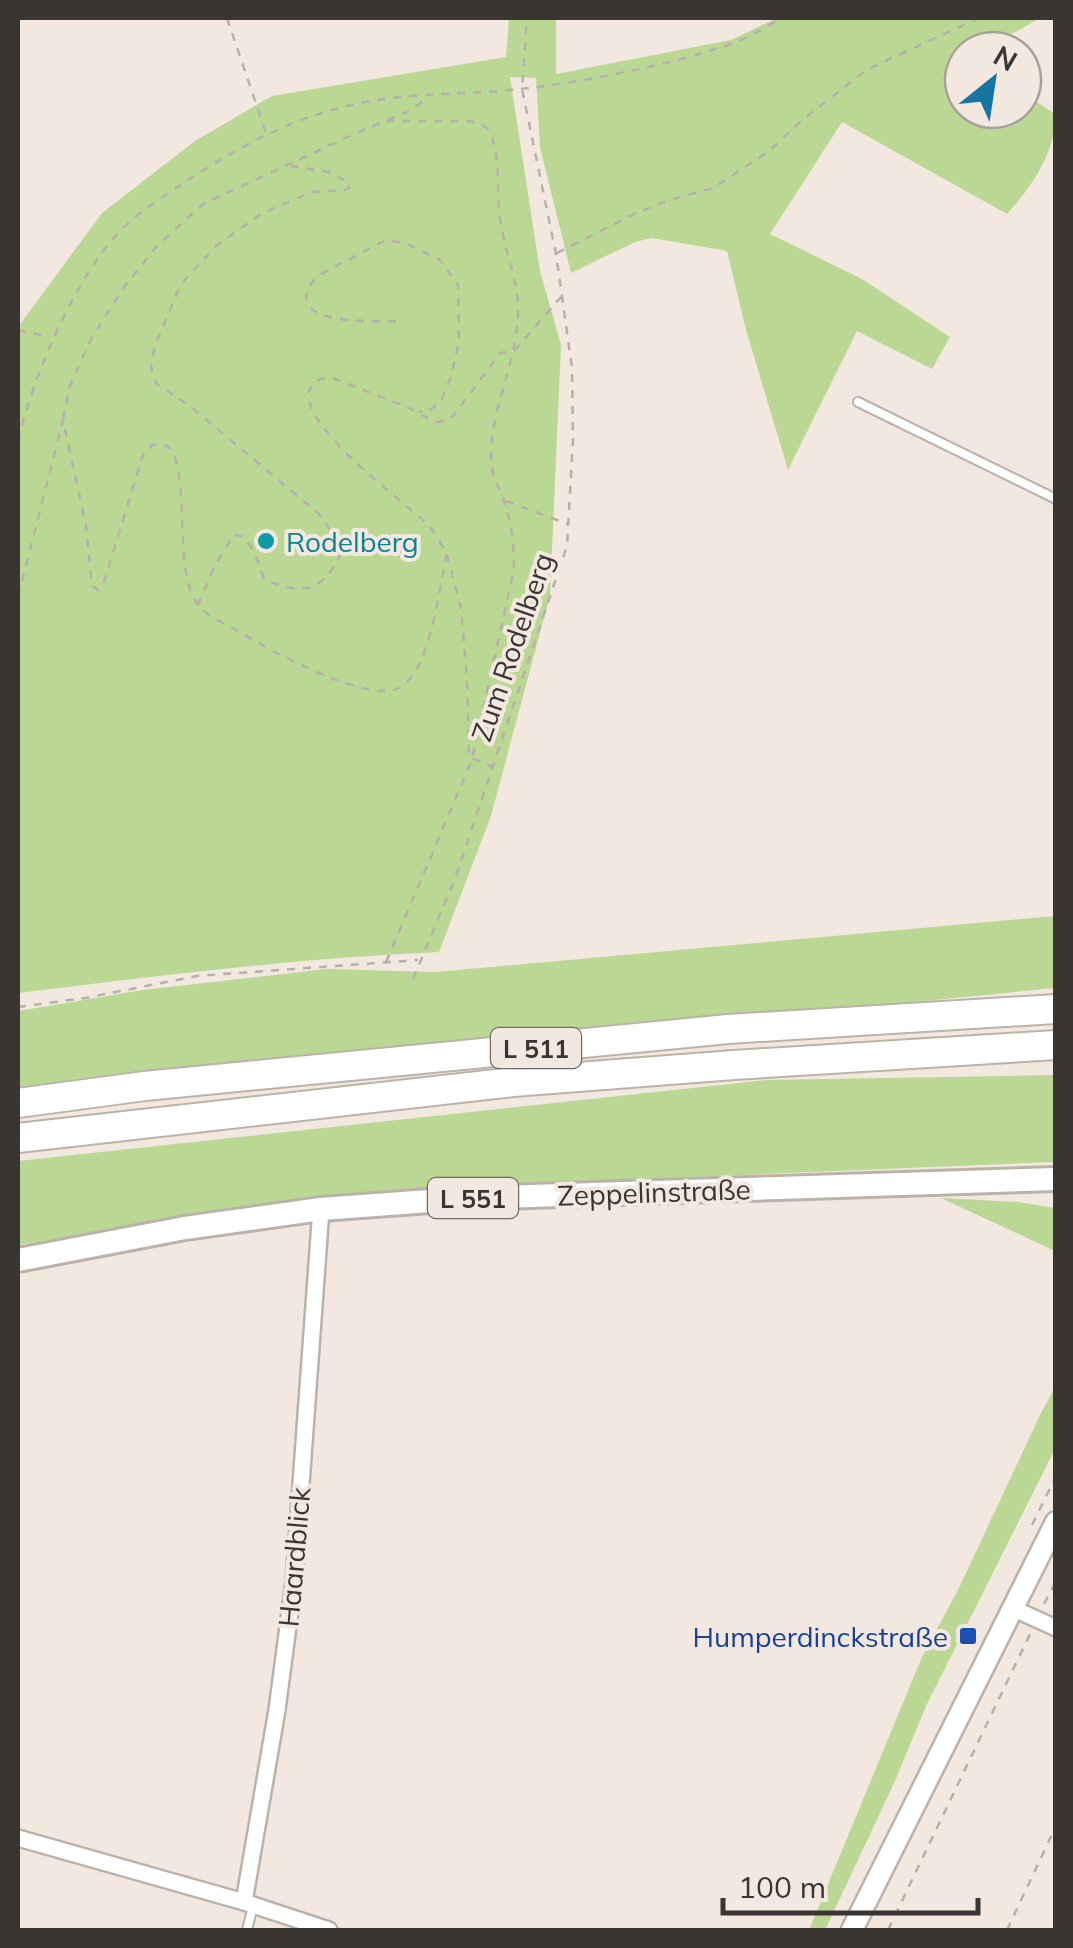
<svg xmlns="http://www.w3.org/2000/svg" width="1073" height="1948" font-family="Mulish,sans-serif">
	<rect width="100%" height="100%" fill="#f2e8e0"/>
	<g fill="#bad794">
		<path d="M509 18H556V74L731 40 777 18H1040L983 50H963V110H1023V93L1055 114C1056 153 1032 186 1007 214L842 122 770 234 862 279 950 337 932 369 857 331 788 470 746 330 727 251 652 238 635 242 571 273 540 147 536 78 510 77 540 271 561 345 550 595 491 816 439 952C298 958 158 976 18 993V327L102 213 195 141 272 96 506 57Z"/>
		<polygon points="1055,916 1055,988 18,1091 18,1011 143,990 327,969 435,972"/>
		<polygon points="1055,1075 1055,1162 475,1186 285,1202 18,1245 18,1161 766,1080"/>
		<polygon points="941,1198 1018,1202 1055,1208 1055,1251"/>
		<polygon points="1055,1387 1055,1449 926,1706 895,1781 825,1930 809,1930 922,1657 959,1588 1040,1415"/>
	</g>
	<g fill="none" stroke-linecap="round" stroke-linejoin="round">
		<defs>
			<g id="lane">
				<polyline points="858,402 1056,499"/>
				<polyline points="247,1930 253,1906"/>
			</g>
			<g id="street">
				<polyline points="1012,1608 1056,1628"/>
				<polyline points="18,1838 244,1902 329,1930"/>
				<polyline points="244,1902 277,1710 294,1581 321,1209"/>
			</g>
			<polyline id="secondary" points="852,1930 1056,1522"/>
			<polyline id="primary" points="18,1260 185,1228 321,1209 471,1198 1056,1179"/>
			<g id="highway">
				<polyline points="18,1103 145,1086 728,1029 1056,1009"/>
				<polyline points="18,1138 513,1082 734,1065 1056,1045"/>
			</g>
		</defs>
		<use href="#lane" stroke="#bbb2aa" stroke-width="12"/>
		<use href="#street" stroke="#bbb2aa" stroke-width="20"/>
		<use href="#secondary" stroke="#bbb2aa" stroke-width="25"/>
		<use href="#primary" stroke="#bbb2aa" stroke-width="28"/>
		<use href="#highway" stroke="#bbb2aa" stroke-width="32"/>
		<g stroke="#b7afa9" stroke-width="2.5" stroke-dasharray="8 8" stroke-linecap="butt">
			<polyline points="227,18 266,133"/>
			<polyline points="557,253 636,213 673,199 713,188 768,152 802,120 868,69 979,18"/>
			<path d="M396 321C371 321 274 326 317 276L386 240 404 243 439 259 458 285 459 342 451 377 441 401 430 410 419 412"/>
			<polyline points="18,330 50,337"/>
			<polyline points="63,419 70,386 91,339 124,287 157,246 203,204 352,135 407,112 429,97"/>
			<path d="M18 441C33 376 73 282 119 232 137 213 163 197 185 182 243 145 288 119 356 104 410 92 467 95 521 89 588 81 665 66 728 45 747 39 765 27 782 18"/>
			<polyline points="506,501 568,524"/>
			<polyline points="447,555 461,608 467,677 469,757 493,767"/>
			<path d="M18 597 63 420 86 526 92 586 98 590 103 585 144 452C153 441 168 440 174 455 189 494 174 574 198 605 206 616 224 623 236 630 266 648 366 704 399 688 430 673 440 585 447 553 440 543 434 530 425 522 402 500 288 418 312 385 317 378 324 378 333 378L407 407 435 422 446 421 454 415 500 353 514 351 561 297"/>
			<path d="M198 605 214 567 234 535 243 536C254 549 259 563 264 579 299 595 322 593 339 557L333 533 319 514 191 407 156 383 151 367 155 345 181 284 216 246 261 214 311 192 345 190 349 188 348 182 328 172 286 165"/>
			<path d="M386 962 472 760 514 569C514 546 512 523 504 501 499 486 491 475 491 458 490 408 519 360 518 308 518 278 503 248 500 218 496 191 501 161 491 135 487 124 476 122 466 121H386"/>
			<polyline points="413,979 455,879 567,546 573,440 572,368 556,254 522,89 527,18"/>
			<polyline points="18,1007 85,998 197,976 418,960"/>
			<polyline points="1032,1525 1056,1476"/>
			<polyline points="1044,1604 1056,1581"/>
			<polyline points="888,1930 1030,1634"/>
			<polyline points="1007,1930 1056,1826"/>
		</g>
		<use href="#lane" stroke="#fff" stroke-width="8"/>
		<use href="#street" stroke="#fff" stroke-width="15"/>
		<use href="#secondary" stroke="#fff" stroke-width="20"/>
		<use href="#primary" stroke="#fff" stroke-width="22"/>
		<use href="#highway" stroke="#fff" stroke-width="28"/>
	</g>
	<circle fill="#0f9aa8" stroke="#f2e8e0" stroke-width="4" cx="266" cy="541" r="10"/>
	<rect fill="#1a4fb4" stroke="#f2e8e0" stroke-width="4" x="958" y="1626" width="20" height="20" rx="5"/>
	<g text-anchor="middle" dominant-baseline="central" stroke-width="8" stroke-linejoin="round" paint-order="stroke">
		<g fill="#f2e8e0" stroke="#706b66" stroke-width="2.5">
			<rect x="491" y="1028" width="90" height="40" rx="8"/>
			<rect x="428" y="1178" width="90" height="40" rx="8"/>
		</g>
		<g font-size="25" font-weight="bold" fill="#393532">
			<text x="536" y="1048">L 511</text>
			<text x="473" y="1198">L 551</text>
		</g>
		<g font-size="28" fill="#0d838f" stroke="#f2e8e0" text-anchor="start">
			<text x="286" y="541">Rodelberg</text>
		</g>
		<g font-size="28" fill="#393532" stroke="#f2e8e0">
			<text transform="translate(512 647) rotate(-71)">Zum Rodelberg</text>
			<text transform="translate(654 1192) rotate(-2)">Zeppelinstraße</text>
			<text transform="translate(294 1557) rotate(-85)">Haardblick</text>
		</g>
		<g font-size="28" fill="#164399" stroke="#f2e8e0" text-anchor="end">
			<text x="948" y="1636">Humperdinckstraße</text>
		</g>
	</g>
	<rect width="1073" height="1948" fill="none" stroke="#393532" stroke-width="40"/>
	<g transform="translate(993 80) rotate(30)"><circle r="48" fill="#f2e8e0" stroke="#a8a09a" stroke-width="2.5"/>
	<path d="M0-8L18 38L0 25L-18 38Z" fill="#1676a3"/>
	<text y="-15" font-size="28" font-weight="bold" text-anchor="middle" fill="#393532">N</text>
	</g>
	<path d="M723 1898v15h255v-15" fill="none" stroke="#393532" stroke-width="5"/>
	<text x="738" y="1898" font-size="30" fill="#393532" stroke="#f2e8e0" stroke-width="8" paint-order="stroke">100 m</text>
</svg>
